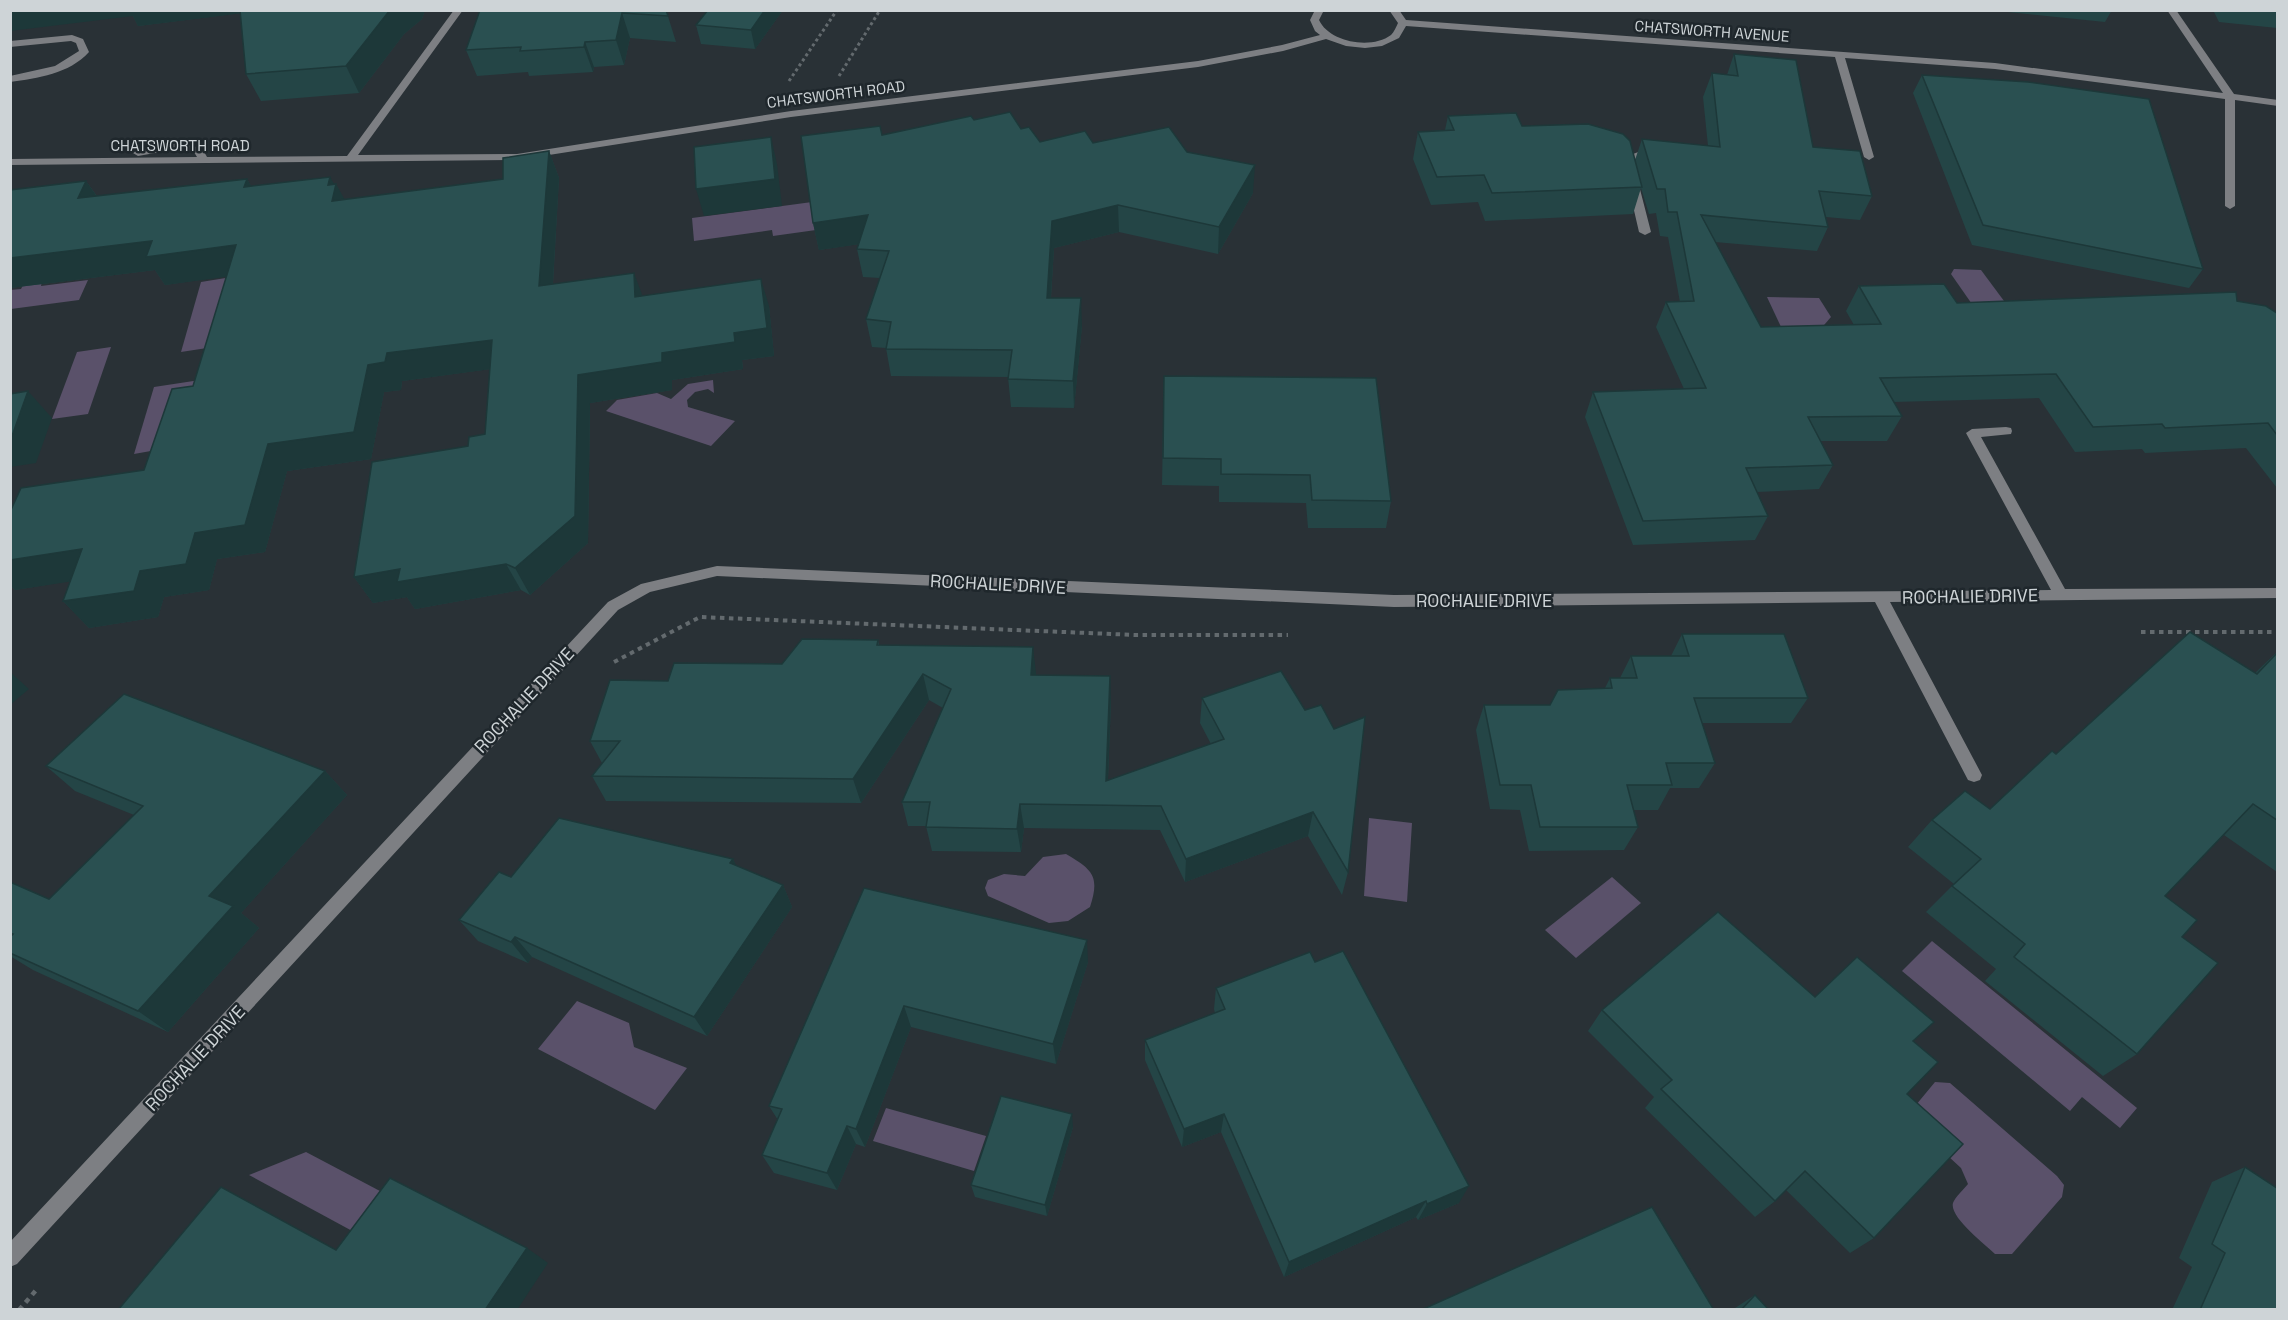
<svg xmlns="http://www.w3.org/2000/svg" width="2288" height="1320" font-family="'Space Grotesk',sans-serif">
	<rect width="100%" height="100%" fill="#293136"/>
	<g fill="#5a516a">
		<polygon points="812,202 816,230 773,236 772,230 694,241 692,218"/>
		<polygon points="1954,269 1981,270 2007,305 1974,307 1951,274"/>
		<polygon points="238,276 220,346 181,352 201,282"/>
		<polygon points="88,280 79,300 11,309 10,290 21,289 24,283 42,281 41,286"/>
		<polygon points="1767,297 1819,298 1831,317 1805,347 1790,346"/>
		<polygon points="111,347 88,414 52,419 77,352"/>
		<polygon points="200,380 162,449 134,454 154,387"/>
		<polygon points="713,380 714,393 708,389 695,392 687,400 688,407 735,421 711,446 606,411 617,400 657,393 671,399 688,384"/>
		<polygon points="1369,818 1412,823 1407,902 1364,896"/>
		<path d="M1066 854C1093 870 1100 876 1090 907L1068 921 1049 923 988 896 985 888 988 880 1004 874 1025 876 1043 857Z"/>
		<polygon points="1612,877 1641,903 1576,958 1545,930"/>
		<polygon points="1932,941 2137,1108 2120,1128 2082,1097 2070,1111 1902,971"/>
		<polygon points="577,1001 629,1023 634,1047 687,1068 655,1110 538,1049"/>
		<path d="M1935 1082 1950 1083 2057 1176 2064 1185 2062 1197 2012 1254H1995C1985 1244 1949 1217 1953 1203 1955 1197 1964 1189 1968 1184L1961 1168 1910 1121 1911 1111Z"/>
		<polygon points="886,1108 986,1136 974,1171 873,1141"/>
		<polygon points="306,1152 397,1200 367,1239 249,1175"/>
	</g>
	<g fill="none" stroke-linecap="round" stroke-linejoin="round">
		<g stroke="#636a6e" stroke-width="3" stroke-dasharray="3 3" stroke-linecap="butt">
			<polyline points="839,76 880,10"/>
			<polyline points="789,81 837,10"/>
		</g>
		<g stroke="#636a6e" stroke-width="4" stroke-dasharray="4.5 4.5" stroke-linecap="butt">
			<polyline points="2141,632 2278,632"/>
			<polyline points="614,662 700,617 1136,635 1288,635"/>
		</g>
		<polyline stroke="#636a6e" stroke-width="4.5" stroke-dasharray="5 5" stroke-linecap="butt" points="19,1310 38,1288"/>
		<g fill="#7d7f83" fill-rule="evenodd">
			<path d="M454 10H463L358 155 517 154 791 111 1198 61 1282 45 1320 35 1315 31 1310 20 1315 10H1324L1319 20C1329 42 1371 50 1391 35 1394 32 1396 27 1398 23L1389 10H1399L1406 20 1995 63 2223 93 2167 10H2176L2234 94 2278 100V106L2235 100V206L2230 209 2225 206V99L1995 69 1845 58 1874 157 1869 160 1864 157 1835 57 1406 26 1399 38 1382 46 1365 48 1346 46 1326 39 1283 51 1198 67 791 117 517 160 10 165V159L197 157 194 152 177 149 138 156 133 153 138 150 177 143 202 148 207 157 347 156Z"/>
			<path d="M72 35 83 39 89 52C69 74 38 78 10 82V76L55 66 79 51 76 43 71 41 10 47V41Z"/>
			<polygon points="1657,145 1661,146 1661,150 1629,161 1634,166 1651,232 1645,235 1639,232 1624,167 1617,160"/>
			<polygon points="2006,427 2011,428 2012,431 2011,434 1981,437 2065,589 2278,588 2278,598 1890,602 1982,775 1980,780 1974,782 1968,780 1875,602 1394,607 717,576 650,592 618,610 17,1264 10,1267 10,1242 608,602 641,584 717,566 1394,595 2051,590 1966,433 1972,429"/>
		</g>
	</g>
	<g fill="#244546">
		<polygon points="10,10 425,10 422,19 404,34 359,93 261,101 246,74 241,13 138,26 133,16"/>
		<polygon points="480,10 666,10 676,42 630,38 624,65 594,67 593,72 529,76 528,72 477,76 466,50"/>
		<polygon points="708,10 783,10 755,49 701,44 696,25"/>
		<polygon points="1989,10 2112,10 2105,22"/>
		<polygon points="2213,10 2277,10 2277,28 2219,22"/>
		<polygon points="1734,54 1813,147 1872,196 1860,220 1826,217 1828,227 1817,251 1715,242 1761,327 1854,325 1846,311 1859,286 1957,303 2237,301 2277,313 2277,488 2246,448 2145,453 2142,449 2075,452 2039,398 1893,402 1902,416 1887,441 1821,441 1833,465 1819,489 1757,492 1768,516 1755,540 1633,545 1585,417 1593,392 1684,389 1656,327 1666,302 1680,302 1668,237 1660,236 1656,213 1649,214 1641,188 1633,214 1485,221 1478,202 1431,205 1413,159 1418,132 1445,130 1448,116 1522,126 1635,160 1642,139 1708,146 1703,97 1712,73 1727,75"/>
		<polygon points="1922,75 2203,269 2189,288 1972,245 1913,93"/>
		<polygon points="974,120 1021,129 1040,142 1093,143 1187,152 1253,193 1218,254 1119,232 1054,248 1051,298 1082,326 1074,408 1011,407 1008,377 891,376 886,348 872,347 866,319 880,278 863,277 857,249 859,244 819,250 813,223 882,135"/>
		<polygon points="549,151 559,178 553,284 643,296 769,306 774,356 742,360 743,369 672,380 672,390 590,403 588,543 530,595 521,590 415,609 407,597 373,603 354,577 468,446 485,434 490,369 402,381 401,390 384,392 371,459 287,471 265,552 217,559 209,590 164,597 158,617 89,628 63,601 70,581 15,590 10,585 10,512 144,470 193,386 227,276 165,285 155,270 10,288 10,190 86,181 97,196 247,179 251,186 336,184 344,200 503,179"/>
		<polygon points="1164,376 1391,501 1386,528 1308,528 1306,503 1219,502 1219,486 1162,485"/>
		<polygon points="1682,634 1808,698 1791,723 1702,723 1715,763 1699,788 1670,788 1658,810 1633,810 1638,827 1624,850 1529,851 1520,810 1490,809 1476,730 1484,705 1550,705 1605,688 1610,678 1620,678 1631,656 1671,656"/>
		<polygon points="878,640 879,645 1036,673 1036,675 1111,701 1108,780 1211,744 1200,723 1202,698 1281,671 1348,872 1342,895 1308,836 1185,882 1160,830 1024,828 1021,852 932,851 926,826 908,826 902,802 943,708 929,700 861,803 606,801 592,776 602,763 590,741 668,681 782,664"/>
		<polygon points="2277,652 2277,872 2224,835 2165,896 2182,937 2137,1054 2103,1076 1985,981 1996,969 1926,912 1954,884 1908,847 1932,820 1990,809 2056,754 2255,673"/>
		<polygon points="46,766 325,771 347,795 241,913 259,928 168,1032 33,970 10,956 10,882 49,899 134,815 75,791"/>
		<polygon points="733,859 736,866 783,885 792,907 707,1036 532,957 528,963 478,941 459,920 511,877"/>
		<polygon points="864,888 1088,962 1056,1064 911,1027 865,1147 856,1144 837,1190 774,1173 762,1155 778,1120 769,1106"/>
		<polygon points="1315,962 1459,1203 1418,1220 1416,1217 1284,1277 1221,1132 1182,1147 1145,1060 1145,1040 1215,1013 1214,1009 1216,988"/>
		<polygon points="1815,997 1907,1094 1874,1238 1850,1253 1786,1190 1775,1201 1755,1217 1645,1108 1654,1097 1588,1031 1602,1010"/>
		<polygon points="1073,1127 1047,1216 975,1197 971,1185"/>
		<polygon points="2245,1167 2277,1310 2172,1310 2192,1267 2179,1258 2212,1182"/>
		<polygon points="1755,1295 1741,1310 1734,1310 1735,1308"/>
	</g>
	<g fill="#1d3839">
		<polygon points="10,10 252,10 252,12 138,26 133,16 10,31"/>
		<polygon points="390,10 425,10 422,19 404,34 359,93 346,66"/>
		<polygon points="765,10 783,10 755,49 751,30"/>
		<polygon points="622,13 630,38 624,65 616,40"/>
		<polygon points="585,42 594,67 593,72 584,47"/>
		<polygon points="771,137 777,164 782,206 704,216 696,189"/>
		<polygon points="549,151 559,178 551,314 539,286"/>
		<polygon points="1255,165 1253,193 1218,254 1219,227"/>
		<polygon points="330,177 336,187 336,184 351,211 332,201 328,185"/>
		<polygon points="247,179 263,206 244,187"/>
		<polygon points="86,181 105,208 78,198"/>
		<polygon points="1118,205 1119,232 1054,248 1049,325 1047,298 1052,221"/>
		<polygon points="868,215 874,242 819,250 813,223"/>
		<polygon points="152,241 236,245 254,273 165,285 155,270 10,288 10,258"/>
		<polygon points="634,273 644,300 635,297"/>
		<polygon points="761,279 769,306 774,356 742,360 743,369 672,380 672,390 590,403 588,543 530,595 515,568 578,375 734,333"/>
		<polygon points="1081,298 1082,326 1074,408 1073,381"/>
		<polygon points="492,340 506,367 402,381 401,390 384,392 371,459 287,471 265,552 217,559 209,590 164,597 158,617 89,628 63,601 140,571 195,533 268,444 368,365 387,353"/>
		<polygon points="28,391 52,418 36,463 10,467 10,436"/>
		<polygon points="82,549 106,576 15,590 10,585 10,560"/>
		<polygon points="506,564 521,590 415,609 407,597 373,603 354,577 400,569"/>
		<polygon points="1033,647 1036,673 1034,701 1031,675"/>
		<polygon points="10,672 29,689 10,705"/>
		<polygon points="923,674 929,700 861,803 853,779"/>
		<polygon points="1110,676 1111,701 1107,805 1106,781"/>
		<polygon points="325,771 347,795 241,913 259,928 168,1032 138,1011 209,896"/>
		<polygon points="1020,804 1024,828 1021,852 1017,829"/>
		<polygon points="1313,812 1308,836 1185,882 1186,859"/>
		<polygon points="733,859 744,881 730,863"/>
		<polygon points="783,885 792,907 707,1036 694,1017"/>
		<polygon points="515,937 532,957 528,963 511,942"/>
		<polygon points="1087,940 1088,962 1056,1064 1053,1044"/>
		<polygon points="904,1006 911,1027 865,1147 856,1129"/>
		<polygon points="1072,1114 1073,1127 1047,1216 1045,1205"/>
		<polygon points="1224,1114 1221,1132 1182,1147 1184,1129"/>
		<polygon points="847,1126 856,1144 837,1190 827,1173"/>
		<polygon points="1469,1186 1459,1203 1418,1220 1427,1204"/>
		<polygon points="1426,1201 1416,1217 1284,1277 1289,1262"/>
		<polygon points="527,1248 548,1263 517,1310 485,1310"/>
	</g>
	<g fill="#2a5051" stroke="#1d3839" stroke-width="1.5">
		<polygon points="240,10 390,10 346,66 246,74"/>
		<polygon points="480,10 666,10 668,16 622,13 616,40 585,42 584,47 520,51 521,47 466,50"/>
		<polygon points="708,10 765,10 751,30 696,25"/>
		<polygon points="1734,54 1796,60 1813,147 1860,151 1872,196 1819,191 1828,227 1701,215 1761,327 1881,324 1859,286 1944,284 1957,303 2236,292 2237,301 2266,306 2277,313 2277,435 2268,423 2165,428 2162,424 2093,427 2056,374 1880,378 1902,416 1808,417 1833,465 1746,468 1768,516 1643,521 1593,392 1706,388 1666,302 1694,301 1677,212 1668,212 1665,189 1657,189 1642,139 1720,147 1712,73 1738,76"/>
		<polygon points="1922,75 2028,82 2149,99 2203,269 1983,225"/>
		<polygon points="1010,112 1021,129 1029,127 1040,142 1085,131 1093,143 1169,127 1187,152 1255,165 1219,227 1118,205 1052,221 1047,298 1081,298 1073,381 1008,379 1012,350 886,349 891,322 866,319 889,251 857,249 868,215 813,223 801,136 880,126 882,135 971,116 974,120"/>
		<polygon points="1516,113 1522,126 1588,124 1623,134 1630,141 1642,187 1492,193 1484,175 1437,177 1418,132 1454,130 1448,116"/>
		<polygon points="771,137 775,179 696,189 694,147"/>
		<polygon points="549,151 539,286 634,273 635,297 761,279 767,328 734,333 735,342 662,353 662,362 578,375 575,516 515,568 506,564 397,582 400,569 354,577 372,462 468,446 469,437 485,434 492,340 387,353 385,362 368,365 354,432 268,444 245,525 195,533 186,564 140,571 134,591 63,601 82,549 10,560 10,512 21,488 144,470 172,389 193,386 236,245 146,257 152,241 10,258 10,190 86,181 78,198 247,179 244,187 330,177 328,185 336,184 332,201 503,179 503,158"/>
		<polygon points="1164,376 1376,378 1391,501 1312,500 1310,475 1221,474 1221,459 1163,458"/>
		<polygon points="28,391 12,436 10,436 10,394"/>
		<polygon points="2190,632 2257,674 2277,653 2277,820 2253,804 2165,896 2197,920 2182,937 2218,963 2137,1054 2014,957 2025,944 1952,886 1981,859 1932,820 1965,791 1990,809 2052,751 2056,754"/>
		<polygon points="1682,634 1784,634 1808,698 1694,698 1715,763 1666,763 1672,785 1627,785 1638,827 1540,827 1531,785 1500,785 1484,705 1550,705 1558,690 1612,688 1610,678 1637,678 1631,656 1689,656"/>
		<polygon points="802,639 878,640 877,645 1033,647 1031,675 1110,676 1106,781 1224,739 1202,698 1281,671 1305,710 1321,705 1334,729 1365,717 1348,872 1313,812 1186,859 1161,806 1020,804 1017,829 926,827 930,802 902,802 951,689 923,674 853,779 592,776 620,741 590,741 610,680 668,681 674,663 782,664"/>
		<polygon points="124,694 325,771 209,896 233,906 138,1011 10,953 10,937 13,934 10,933 10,882 49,899 143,806 46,766"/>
		<polygon points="559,818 733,859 730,863 783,885 694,1017 515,937 511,942 459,920 499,872 511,877"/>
		<polygon points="864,888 1087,940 1053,1044 904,1006 856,1129 847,1126 827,1173 762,1155 782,1109 769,1106"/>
		<polygon points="1718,912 1815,997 1857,957 1934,1022 1913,1041 1938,1062 1907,1094 1963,1144 1874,1238 1805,1171 1775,1201 1661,1089 1672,1080 1602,1010"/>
		<polygon points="1343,951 1469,1186 1427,1204 1426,1201 1289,1262 1224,1114 1184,1129 1145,1040 1225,1009 1216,988 1310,952 1315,962"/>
		<polygon points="1001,1096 1072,1114 1045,1205 971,1185"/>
		<polygon points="2245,1167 2277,1188 2277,1310 2200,1310 2225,1253 2212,1244"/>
		<polygon points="390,1178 527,1248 485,1310 118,1310 221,1187 336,1250"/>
		<polygon points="1652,1207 1714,1310 1421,1310"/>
		<polygon points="1755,1295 1769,1310 1741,1310"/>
	</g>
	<g text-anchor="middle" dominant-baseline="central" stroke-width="5" stroke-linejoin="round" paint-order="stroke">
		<g font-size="15" fill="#ced4d7" stroke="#1f272c">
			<text transform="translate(1712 31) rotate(4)">CHATSWORTH AVENUE</text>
			<text transform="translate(836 94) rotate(-7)">CHATSWORTH ROAD</text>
			<text x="180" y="145">CHATSWORTH ROAD</text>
		</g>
		<g font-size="18" fill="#ced4d7" stroke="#1f272c">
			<text transform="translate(998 584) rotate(3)">ROCHALIE DRIVE</text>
			<text transform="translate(1970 596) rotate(-1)">ROCHALIE DRIVE</text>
			<text x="1484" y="600">ROCHALIE DRIVE</text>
			<text transform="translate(524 700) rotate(-47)">ROCHALIE DRIVE</text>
			<text transform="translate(195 1058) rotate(-47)">ROCHALIE DRIVE</text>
		</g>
	</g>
	<rect width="2288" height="1320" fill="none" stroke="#ced4d7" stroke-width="24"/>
</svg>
